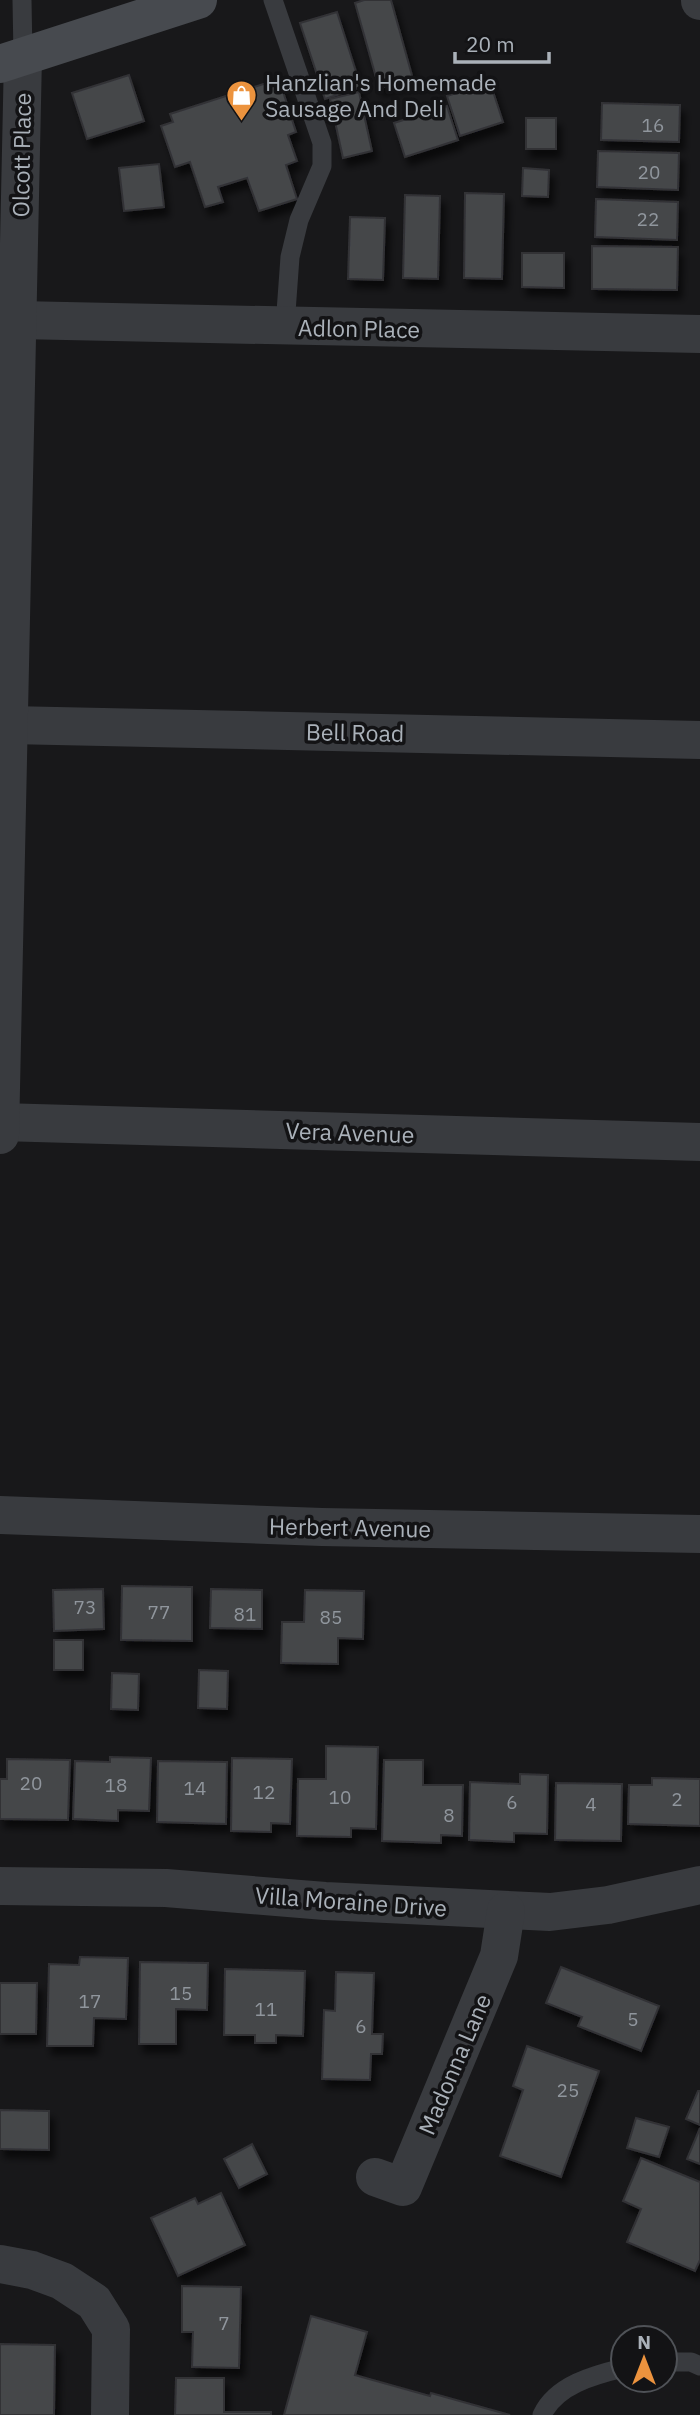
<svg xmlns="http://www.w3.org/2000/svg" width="700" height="2415" font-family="'IBM Plex Sans',sans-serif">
	<defs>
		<filter id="shadow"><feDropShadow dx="4.5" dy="8" stdDeviation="3.5" flood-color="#0009"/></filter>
	</defs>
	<rect width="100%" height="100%" fill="#18181a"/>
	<g fill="#44464a" stroke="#323236" stroke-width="2" filter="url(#shadow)">
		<polygon points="364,0 391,0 413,79 379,88 355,3"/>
		<polygon points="337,12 361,87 325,99 300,23"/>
		<polygon points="129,75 144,121 87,139 72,93"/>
		<polygon points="279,79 296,132 288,135 297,161 286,165 297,199 259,211 247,178 218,187 223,202 205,207 190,162 175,167 161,126 173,122 170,114"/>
		<polygon points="490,82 503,122 460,136 447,96"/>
		<polygon points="359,92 372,151 343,158 330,99"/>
		<polygon points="602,103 680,105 679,142 601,140"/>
		<polygon points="447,106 458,140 405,157 394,123"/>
		<rect x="526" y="118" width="30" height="31"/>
		<polygon points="598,151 679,153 678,190 597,187"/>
		<polygon points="159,164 164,207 124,211 119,168"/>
		<polygon points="523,168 549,170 548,197 522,196"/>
		<polygon points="465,193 504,194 502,279 464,278"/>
		<polygon points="405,195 440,196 438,279 403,278"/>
		<polygon points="596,199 678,202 677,240 595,237"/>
		<polygon points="350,217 385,218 383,280 348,279"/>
		<polygon points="592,246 678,247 677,290 592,289"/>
		<polygon points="522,253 564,253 564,288 522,287"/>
		<polygon points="122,1586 192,1587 192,1641 121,1640"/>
		<polygon points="103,1589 104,1629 54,1631 53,1590"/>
		<polygon points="211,1589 262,1590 262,1629 210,1628"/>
		<polygon points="305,1590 364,1591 363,1639 338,1638 338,1664 281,1663 282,1622 304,1622"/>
		<rect x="54" y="1640" width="29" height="30"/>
		<polygon points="199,1670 228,1671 227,1709 198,1708"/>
		<polygon points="112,1673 139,1674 138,1710 111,1709"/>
		<polygon points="326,1746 378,1747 376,1829 351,1828 351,1837 297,1836 298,1779 326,1779"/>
		<polygon points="110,1757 151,1758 149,1811 118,1810 118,1821 73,1819 75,1761 110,1762"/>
		<polygon points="232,1758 292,1759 290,1824 271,1823 271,1832 231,1831"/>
		<polygon points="7,1759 70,1760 68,1820 0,1819 0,1779 7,1779"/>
		<polygon points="384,1760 423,1760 423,1785 463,1785 462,1836 441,1835 441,1843 382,1841"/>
		<polygon points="158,1761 227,1762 226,1824 157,1822"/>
		<polygon points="520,1774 548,1775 547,1834 514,1833 514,1842 469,1840 470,1782 520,1784"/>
		<polygon points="652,1778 700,1779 700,1826 628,1824 629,1785 652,1785"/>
		<polygon points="556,1783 622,1784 621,1841 555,1840"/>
		<polygon points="80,1957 128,1958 126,2019 94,2018 93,2046 47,2046 49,1964 79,1965"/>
		<polygon points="140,1962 208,1963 207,2010 176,2009 176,2044 139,2044"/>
		<polygon points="561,1967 659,2006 641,2051 578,2026 582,2017 546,2003"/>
		<polygon points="225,1969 305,1971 303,2036 276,2035 276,2043 255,2043 255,2035 224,2035"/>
		<polygon points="336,1972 374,1973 372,2034 383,2034 382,2054 371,2054 370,2080 322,2079 324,2010 335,2011"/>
		<polygon points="0,1983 37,1983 36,2034 0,2034"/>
		<polygon points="527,2046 599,2071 561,2177 500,2156 523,2090 513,2086"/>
		<polygon points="698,2091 700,2091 700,2125 686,2119"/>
		<polygon points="0,2110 49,2111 49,2150 0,2149"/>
		<polygon points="636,2118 669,2127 659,2157 627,2148"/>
		<polygon points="700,2128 700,2164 687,2159"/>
		<polygon points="252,2144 267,2174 239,2188 224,2159"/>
		<polygon points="641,2158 700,2182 700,2260 695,2271 627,2242 641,2209 623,2201"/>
		<polygon points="221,2193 245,2245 178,2276 151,2218 195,2198 198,2204"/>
		<polygon points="182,2286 241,2287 239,2368 192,2367 193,2332 182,2332"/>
		<polygon points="311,2316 367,2332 355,2375 430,2396 431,2393 510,2415 284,2415"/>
		<polygon points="0,2344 55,2345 54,2415 0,2415"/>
		<polygon points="176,2378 224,2378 224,2412 271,2412 271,2415 175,2415"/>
	</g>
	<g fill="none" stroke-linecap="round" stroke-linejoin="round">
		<g stroke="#393b3f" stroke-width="19">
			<polyline points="22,0 23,56"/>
			<polyline points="273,0 322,143 322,166 299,220 290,257 285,326"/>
			<polyline points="665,2362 691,2362 700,2366"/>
			<path d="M542 2415C556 2385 594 2375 623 2368"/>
		</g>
		<g stroke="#393b3f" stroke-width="38">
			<polyline points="700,0 700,1"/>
			<polyline points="18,320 700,334"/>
			<polyline points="9,725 700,740"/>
			<polyline points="0,1122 700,1142"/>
			<polyline points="0,1135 23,56"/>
			<polyline points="0,1515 322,1527 700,1534"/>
			<polyline points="0,1886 166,1888 325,1901 550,1912 608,1905 700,1885"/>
			<polyline points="375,2177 403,2187 499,1956 506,1911"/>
			<polyline points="0,2264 32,2270 62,2281 94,2302 111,2329 110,2415"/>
		</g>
		<polyline stroke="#474a4f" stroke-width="38" points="0,64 198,0"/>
	</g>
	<defs>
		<symbol id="shop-pin" viewBox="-11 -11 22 30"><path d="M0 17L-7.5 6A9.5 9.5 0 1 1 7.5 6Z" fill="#ec933e" stroke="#131315"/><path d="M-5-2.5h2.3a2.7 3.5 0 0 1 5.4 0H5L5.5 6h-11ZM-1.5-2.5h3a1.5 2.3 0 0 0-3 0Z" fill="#fff"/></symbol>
	</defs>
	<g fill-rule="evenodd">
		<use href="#shop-pin" x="224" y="78" width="35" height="47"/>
	</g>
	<g text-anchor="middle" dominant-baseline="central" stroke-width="7" stroke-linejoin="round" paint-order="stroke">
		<g font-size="19" fill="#90969d">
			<text x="653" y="125">16</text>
			<text x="649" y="172">20</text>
			<text x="648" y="219">22</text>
			<text x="85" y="1607">73</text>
			<text x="159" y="1612">77</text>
			<text x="245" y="1614">81</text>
			<text x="331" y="1617">85</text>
			<text x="31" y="1783">20</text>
			<text x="116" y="1785">18</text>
			<text x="195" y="1788">14</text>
			<text x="264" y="1792">12</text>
			<text x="340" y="1797">10</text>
			<text x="677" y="1799">2</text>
			<text x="512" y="1802">6</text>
			<text x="591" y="1804">4</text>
			<text x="449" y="1815">8</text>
			<text x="181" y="1993">15</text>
			<text x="90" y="2001">17</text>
			<text x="266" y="2009">11</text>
			<text x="633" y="2019">5</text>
			<text x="361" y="2026">6</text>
			<text x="568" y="2090">25</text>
			<text x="224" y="2323">7</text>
		</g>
		<g font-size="23" fill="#aab1b9" stroke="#131315" text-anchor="start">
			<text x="265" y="82">Hanzlian's Homemade<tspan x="265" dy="26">Sausage And Deli</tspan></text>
		</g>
		<g font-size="23" fill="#aab1b9" stroke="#131315">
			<text transform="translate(21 155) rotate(-89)">Olcott Place</text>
			<text transform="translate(359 328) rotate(1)">Adlon Place</text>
			<text transform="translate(355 732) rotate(1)">Bell Road</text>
			<text transform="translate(350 1132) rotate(2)">Vera Avenue</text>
			<text transform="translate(350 1527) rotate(1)">Herbert Avenue</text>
			<text transform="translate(351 1901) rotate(4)">Villa Moraine Drive</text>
			<text transform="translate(454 2064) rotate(-67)">Madonna Lane</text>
		</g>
	</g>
	<g transform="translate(644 2359)"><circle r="33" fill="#131315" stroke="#4f5257" stroke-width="2"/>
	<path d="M0-5L12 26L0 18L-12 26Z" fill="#ec933e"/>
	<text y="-10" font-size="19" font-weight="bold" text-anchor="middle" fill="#aab1b9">N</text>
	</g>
	<path d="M455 52v10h94v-10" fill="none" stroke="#aab1b9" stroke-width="3.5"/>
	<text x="466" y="52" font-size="21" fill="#aab1b9" stroke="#131315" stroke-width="5" paint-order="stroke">20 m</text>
</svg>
